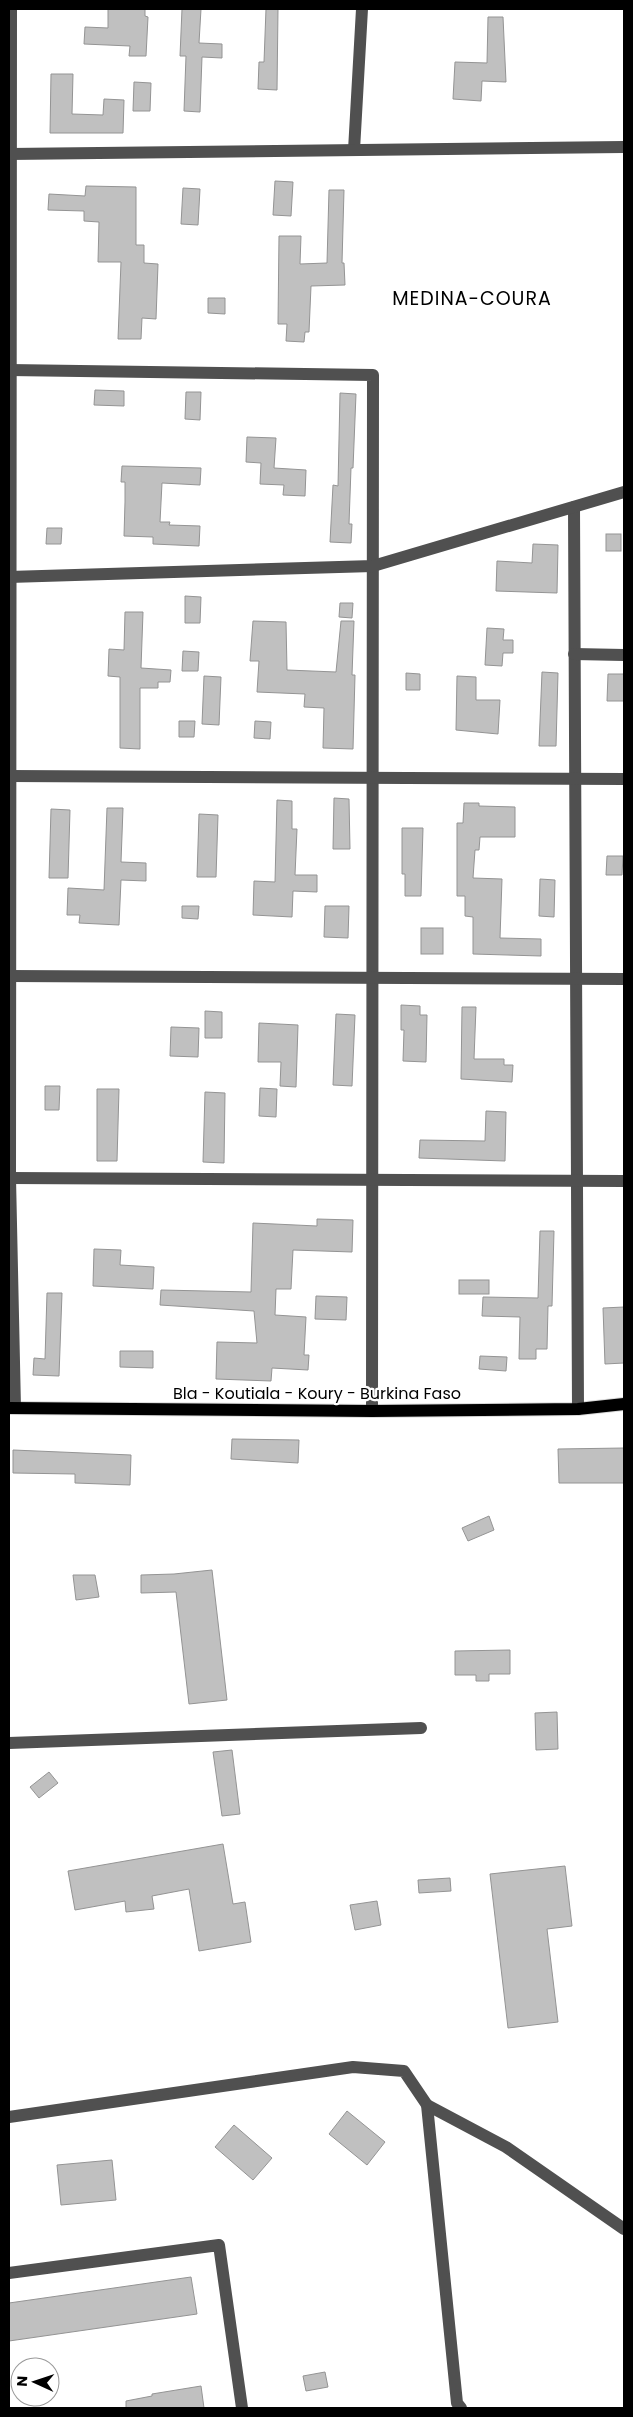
<svg xmlns="http://www.w3.org/2000/svg" width="633" height="2417" font-family="Poppins,sans-serif">
	<rect width="100%" height="100%" fill="#fff"/>
	<g fill="#c0c0c0" stroke="#949494">
		<polygon points="108,9 145,9 145,16 148,17 146,56 129,56 130,46 84,44 85,27 108,28"/>
		<polygon points="182,9 201,9 199,43 222,44 222,58 202,57 200,112 184,111 186,56 180,56"/>
		<polygon points="266,9 278,9 277,90 258,89 259,62 264,62"/>
		<polygon points="488,17 503,17 506,82 482,81 481,101 453,99 455,62 487,63"/>
		<polygon points="51,74 73,74 72,114 103,115 104,99 124,100 123,133 50,133"/>
		<polygon points="134,82 151,83 150,111 133,111"/>
		<polygon points="275,181 293,182 291,216 273,215"/>
		<polygon points="86,186 136,187 136,245 144,245 144,263 158,264 156,319 142,318 141,339 118,339 121,262 98,262 99,222 84,221 84,211 48,210 49,194 85,196"/>
		<polygon points="183,188 200,189 198,225 181,224"/>
		<polygon points="329,190 344,190 342,263 344,263 345,285 311,286 309,332 305,332 304,342 286,341 287,324 278,324 279,236 301,236 300,264 327,263"/>
		<polygon points="208,298 225,298 225,314 208,313"/>
		<polygon points="95,390 124,391 124,406 94,405"/>
		<polygon points="186,392 201,392 200,420 185,419"/>
		<polygon points="340,393 356,394 353,468 351,468 349,524 352,524 351,543 330,542 333,485 338,486"/>
		<polygon points="247,437 276,438 274,468 306,470 305,496 283,495 284,485 260,484 261,463 246,462"/>
		<polygon points="122,466 201,468 200,485 162,483 160,522 170,522 169,525 200,526 199,546 153,544 153,537 124,536 125,502 125,482 121,482"/>
		<polygon points="47,528 62,528 61,544 46,544"/>
		<rect x="606" y="534" width="15" height="17"/>
		<polygon points="533,544 558,545 557,593 496,591 497,561 532,563"/>
		<polygon points="185,596 201,597 200,623 185,623"/>
		<polygon points="340,603 353,603 352,618 339,617"/>
		<polygon points="125,612 143,612 141,668 171,670 170,682 158,682 158,688 140,688 140,749 120,748 120,677 108,676 109,649 124,650"/>
		<polygon points="253,621 286,622 287,670 336,672 341,621 354,621 352,675 355,675 353,749 323,748 324,708 304,707 305,694 257,692 259,661 250,661"/>
		<polygon points="487,628 504,629 503,640 513,640 513,653 503,653 502,666 485,665"/>
		<polygon points="183,651 199,652 198,671 182,671"/>
		<polygon points="542,672 558,673 556,746 539,746"/>
		<polygon points="406,673 420,674 420,690 406,690"/>
		<polygon points="608,674 624,674 624,701 607,701"/>
		<polygon points="204,676 221,677 219,725 202,724"/>
		<polygon points="457,676 476,677 476,700 500,700 498,734 456,730"/>
		<polygon points="179,721 195,721 194,737 179,737"/>
		<polygon points="255,721 271,722 270,739 254,738"/>
		<polygon points="334,798 349,799 350,849 333,849"/>
		<polygon points="277,800 292,801 292,829 297,829 295,875 317,875 317,892 293,891 292,917 253,915 254,881 275,882"/>
		<polygon points="464,803 479,803 479,806 515,807 515,837 480,837 479,850 475,850 473,878 502,879 500,938 541,939 541,956 473,954 473,917 465,916 465,896 457,896 457,823 463,823"/>
		<polygon points="107,808 123,808 121,862 146,863 146,881 121,880 119,925 79,923 80,915 67,915 68,888 104,890"/>
		<polygon points="51,809 70,810 68,878 49,878"/>
		<polygon points="199,814 218,815 216,877 197,877"/>
		<polygon points="402,828 423,828 421,896 405,896 405,874 402,874"/>
		<polygon points="607,856 623,856 622,875 606,875"/>
		<polygon points="540,879 555,880 554,917 539,916"/>
		<polygon points="182,906 199,906 198,919 182,918"/>
		<polygon points="325,906 349,906 348,938 324,937"/>
		<rect x="421" y="928" width="22" height="26"/>
		<polygon points="401,1005 420,1006 420,1015 427,1015 426,1062 403,1061 404,1030 401,1030"/>
		<polygon points="462,1007 476,1007 474,1059 504,1059 504,1065 513,1065 512,1082 461,1079"/>
		<polygon points="205,1011 222,1012 222,1038 205,1038"/>
		<polygon points="336,1014 355,1015 352,1086 333,1085"/>
		<polygon points="259,1023 298,1025 296,1087 280,1086 281,1062 258,1062"/>
		<polygon points="171,1027 199,1028 198,1057 170,1056"/>
		<polygon points="45,1086 60,1086 59,1110 45,1110"/>
		<polygon points="260,1088 277,1089 276,1117 259,1116"/>
		<polygon points="97,1089 119,1089 117,1161 97,1161"/>
		<polygon points="205,1092 225,1093 224,1163 203,1162"/>
		<polygon points="486,1111 506,1112 505,1161 419,1158 420,1140 485,1141"/>
		<polygon points="317,1219 353,1220 352,1252 293,1250 291,1289 276,1289 275,1315 306,1317 304,1355 309,1355 308,1370 272,1368 271,1381 216,1379 217,1342 257,1343 254,1311 160,1305 161,1290 251,1292 253,1223 317,1226"/>
		<polygon points="540,1231 554,1231 552,1306 548,1306 547,1349 536,1349 536,1359 519,1359 520,1317 482,1316 483,1297 538,1298"/>
		<polygon points="94,1249 121,1250 120,1265 154,1267 153,1289 93,1286"/>
		<rect x="459" y="1280" width="30" height="14"/>
		<polygon points="47,1293 62,1293 59,1376 33,1375 34,1358 45,1359"/>
		<polygon points="316,1296 347,1297 346,1320 315,1319"/>
		<polygon points="624,1307 624,1363 605,1364 603,1308"/>
		<polygon points="120,1351 153,1351 153,1368 120,1367"/>
		<polygon points="480,1356 507,1357 506,1371 479,1369"/>
		<polygon points="232,1439 299,1440 298,1463 231,1459"/>
		<polygon points="624,1448 624,1483 559,1483 558,1449"/>
		<polygon points="13,1450 131,1455 130,1485 75,1483 75,1474 13,1473"/>
		<polygon points="489,1516 494,1530 468,1541 462,1528"/>
		<polygon points="212,1570 227,1700 189,1704 176,1592 141,1593 141,1575 174,1574"/>
		<polygon points="73,1575 95,1575 99,1597 76,1600"/>
		<polygon points="510,1650 510,1674 489,1674 489,1681 476,1681 476,1675 455,1675 455,1651"/>
		<polygon points="557,1712 558,1749 536,1750 535,1713"/>
		<polygon points="232,1750 240,1814 222,1816 213,1752"/>
		<polygon points="49,1772 58,1783 39,1798 30,1787"/>
		<polygon points="223,1844 233,1904 245,1902 251,1942 199,1951 189,1889 152,1896 154,1909 126,1912 125,1901 75,1910 68,1871"/>
		<polygon points="565,1866 572,1926 547,1929 558,2022 508,2028 490,1874"/>
		<polygon points="450,1878 451,1891 419,1893 418,1880"/>
		<polygon points="377,1901 381,1925 355,1930 350,1905"/>
		<polygon points="347,2111 385,2142 367,2165 329,2134"/>
		<polygon points="234,2125 272,2158 253,2180 215,2147"/>
		<polygon points="112,2160 116,2200 61,2205 57,2165"/>
		<polygon points="191,2277 197,2314 9,2341 9,2303"/>
		<polygon points="325,2372 328,2387 306,2391 303,2376"/>
		<polygon points="201,2386 204,2408 126,2408 126,2401 152,2396 152,2394"/>
	</g>
	<g fill="none" stroke-linecap="round" stroke-linejoin="round">
		<defs>
			<polyline id="major" points="9,1408 372,1411 578,1409 624,1404"/>
		</defs>
		<use href="#major" stroke="#dbdbdb" stroke-width="14"/>
		<g stroke="#505050" stroke-width="12">
			<polyline points="11,9 10,1178 15,1408"/>
			<polyline points="354,150 362,9"/>
			<polyline points="9,154 624,147"/>
			<polyline points="9,370 373,375 372,1411"/>
			<polyline points="574,507 578,1409"/>
			<polyline points="9,577 373,566 624,492"/>
			<polyline points="574,654 624,655"/>
			<polyline points="9,776 624,779"/>
			<polyline points="9,976 624,979"/>
			<polyline points="9,1178 624,1181"/>
			<polyline points="9,1743 421,1728"/>
			<polyline points="427,2105 506,2147 624,2229"/>
			<polyline points="9,2117 353,2067 404,2071 427,2105 457,2403 461,2408"/>
			<polyline points="9,2273 219,2245 242,2408"/>
		</g>
		<use href="#major" stroke="#000" stroke-width="12"/>
	</g>
	<g text-anchor="middle" dominant-baseline="central" stroke-width="4.5" stroke-linejoin="round" paint-order="stroke">
		<g font-size="16" fill="#000" stroke="#fff">
			<text x="317" y="1393">Bla - Koutiala - Koury - Burkina Faso</text>
		</g>
		<g font-size="19" letter-spacing="1" fill="#000" stroke="#fff">
			<text x="472" y="298">MEDINA-COURA</text>
		</g>
	</g>
	<rect width="633" height="2417" fill="none" stroke="#000000" stroke-width="20"/>
	<g transform="translate(35 2382) rotate(273)"><circle r="24" fill="#ffffff" stroke="#999999"/>
	<path d="M0-4L9 19L0 12L-9 19Z" fill="#000000"/>
	<text y="-8" font-size="14" font-weight="bold" text-anchor="middle" fill="#000000">N</text>
	</g>
</svg>
